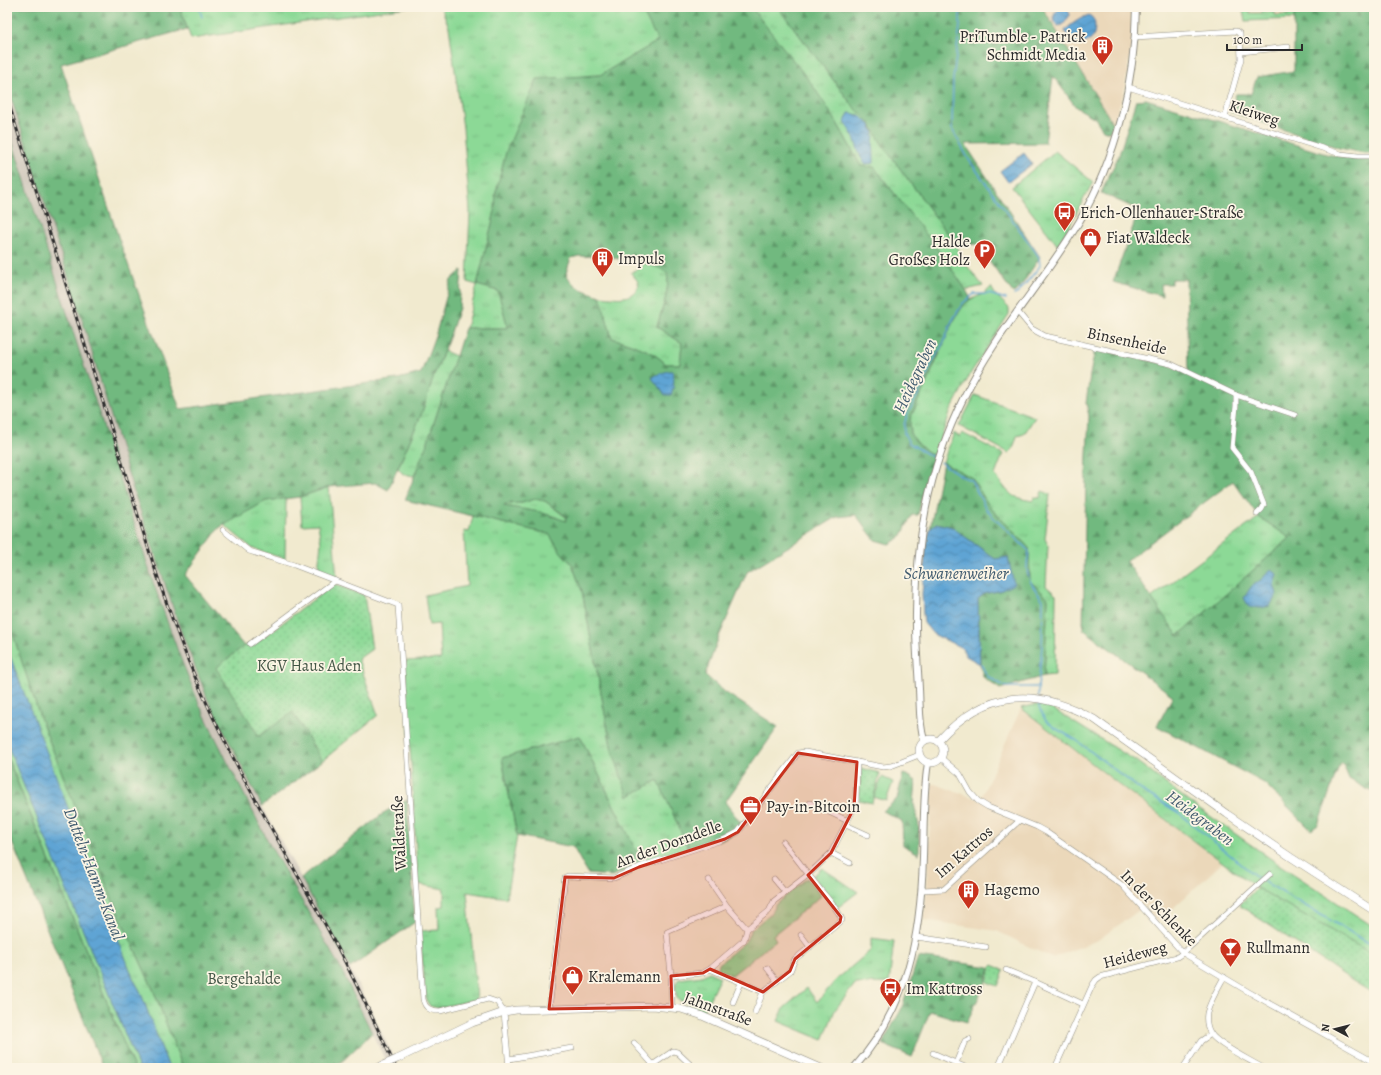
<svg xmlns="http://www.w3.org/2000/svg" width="1381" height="1075" font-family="Alegreya,serif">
	<defs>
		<pattern id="grass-tufts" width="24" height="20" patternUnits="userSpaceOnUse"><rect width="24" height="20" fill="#8cd996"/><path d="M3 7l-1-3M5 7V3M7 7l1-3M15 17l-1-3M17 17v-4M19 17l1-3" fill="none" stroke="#79ba81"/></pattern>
		<pattern id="forest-firs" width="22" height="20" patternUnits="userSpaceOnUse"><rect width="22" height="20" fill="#71b97f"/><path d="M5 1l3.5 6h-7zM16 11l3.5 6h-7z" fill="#5d9768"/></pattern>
		<pattern id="park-dots" width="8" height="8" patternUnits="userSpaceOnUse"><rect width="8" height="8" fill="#8cd996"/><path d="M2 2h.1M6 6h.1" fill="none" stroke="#79ba81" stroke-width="1.8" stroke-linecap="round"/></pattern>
		<pattern id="water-waves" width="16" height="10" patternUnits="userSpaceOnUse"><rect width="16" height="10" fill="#5fa4d4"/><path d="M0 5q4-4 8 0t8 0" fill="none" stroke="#4f86ac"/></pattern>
	</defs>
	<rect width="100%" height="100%" fill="#fcf5e5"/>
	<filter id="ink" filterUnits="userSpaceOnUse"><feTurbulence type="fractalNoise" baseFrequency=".025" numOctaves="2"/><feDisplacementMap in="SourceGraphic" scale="8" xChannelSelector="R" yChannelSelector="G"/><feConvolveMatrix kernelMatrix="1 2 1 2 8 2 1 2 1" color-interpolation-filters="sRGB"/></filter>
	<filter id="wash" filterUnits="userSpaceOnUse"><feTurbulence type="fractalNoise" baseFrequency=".012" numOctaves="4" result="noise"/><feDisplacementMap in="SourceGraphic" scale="16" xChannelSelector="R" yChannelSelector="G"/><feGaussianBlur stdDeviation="0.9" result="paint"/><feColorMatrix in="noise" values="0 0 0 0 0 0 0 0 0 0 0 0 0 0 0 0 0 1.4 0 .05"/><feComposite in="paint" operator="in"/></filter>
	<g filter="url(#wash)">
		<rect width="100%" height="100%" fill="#f1eacf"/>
		<g fill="#ebd8ba">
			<polygon points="1042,7 1132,7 1133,37 1124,92 1113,124 1087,84"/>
			<polygon points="1242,7 1295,7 1294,19 1245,21"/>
			<polygon points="1021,708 1222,863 1157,923 1145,906 1098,940 1052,958 997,931 924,920 927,884 932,783 980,800"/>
		</g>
		<polygon fill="#cbc3b8" points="7,85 85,329 132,486 155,558 226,738 262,806 350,968 399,1068 389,1068 341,969 271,847 228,763 200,706 179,654 154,585 7,125"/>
		<g fill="url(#grass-tufts)" stroke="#5c8260">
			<polygon points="180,7 407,7 191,39"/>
			<polygon points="441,7 640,7 659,41 600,75 537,80 496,192 495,211 477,285 498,291 508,328 466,328 477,285 467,282 470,211 463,128 449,27"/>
			<polygon points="750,7 778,7 853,106 870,123 882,144 956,245 968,267 983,286 966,290 945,259 874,167 861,166 836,121"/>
			<polygon points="1242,7 1249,7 1250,13 1262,13 1262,7 1265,7 1265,12 1275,12 1275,15 1288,15 1288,12 1292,11 1292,7 1295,7 1294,19 1245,21"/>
			<polygon points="1055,151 1093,182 1058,246 1012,187"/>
			<path d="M645 263 658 267 667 272C671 289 661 310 657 327L682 343 680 364H666C651 349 631 344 612 338L600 296C616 297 631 302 639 285L637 280 631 273Z"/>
			<path d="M991 287 995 294 1009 308V314L972 371 952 408 934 456 920 446 911 435 910 419C921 396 931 372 942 349 948 335 953 317 964 305 972 296 984 297 991 287Z"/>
			<polygon points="444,351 456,356 427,444 414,476 403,474 398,468 421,415 435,373"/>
			<polygon points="975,395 1035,417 1024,434 1017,436 1013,449 1009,453 959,426"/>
			<path d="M954 433 960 437 962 433 1003 454 995 475C1010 494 1009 497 1033 501L1034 497 1040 498 1042 491 1050 494 1045 539 1048 545 1046 586 1056 595 1055 675 1044 676 1048 598 1030 581 1029 548 989 506 972 478 943 462Z"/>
			<polygon points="329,487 337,578 318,570 321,543 318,524 302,525 300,497"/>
			<polygon points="286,498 285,559 252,548 224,525 266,501"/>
			<polygon points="535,499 545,501 567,518 565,522 554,516 504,506 505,504 522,503"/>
			<polygon points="473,516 549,534 560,551 572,564 582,591 611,746 628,796 658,780 688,848 642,863 580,736 502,758 517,836 506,898 467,892 477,999 437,1008 430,1006 426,1000 420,931 439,930 438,907 444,906 444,889 418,884 405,661 441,659 439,624 429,625 425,595 467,586 464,531 469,532"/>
			<polygon points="1259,517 1290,538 1178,636 1151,598"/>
			<polygon points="7,616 41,720 114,904 153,989 183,1068 169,1068 140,991 133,978 10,659 7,648"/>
			<polygon points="1043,703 1136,761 1187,800 1274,861 1374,927 1374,955 1257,888 1121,786 1021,708"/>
			<polygon points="7,744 139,1068 134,1068 7,756"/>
			<polygon points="822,868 858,892 837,908 813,876"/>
			<polygon points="807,878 821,896 773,935 776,940 732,975 718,970 719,964 746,941 751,930 770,914 776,904"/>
			<polygon points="871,938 894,941 889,983 855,984 835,1010 823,1040 778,1021 784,1008 807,988 817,1002 836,980 871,950"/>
			<polygon points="709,972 720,977 704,1010 677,999 675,984 679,979 702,976"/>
		</g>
		<g fill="url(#forest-firs)" stroke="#4e7255" fill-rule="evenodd">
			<polygon points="7,7 180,7 187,29 61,64 119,239 180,409 398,379 421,373 436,333 451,280 462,270 459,308 449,338 435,373 421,415 388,490 375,483 329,487 300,497 266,501 219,528 185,575 244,646 216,668 259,736 293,712 322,761 262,806 208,700 181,631 132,486 85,329 7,85"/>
			<path d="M640 7H751L811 83 836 121 861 166 874 167 945 259 966 290 971 299 963 306 952 324 910 419 911 435 920 446 934 456 924 489 918 515H912L901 537 889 544 875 540 856 515 837 517 747 572 718 639 705 675 726 693 778 727 725 802 743 826 725 839 688 848 658 780 628 797 611 746 582 591 572 564 560 551 549 534 405 500 427 444 465 328H508L498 291 477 285 495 211 496 192 506 152 537 79 600 75 658 41ZM579 256C605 257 646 259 667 272 671 289 661 311 657 327L682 343 680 364H666C651 349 631 344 612 338L600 296C584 290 573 289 566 273L571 258ZM535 499 545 501 567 517 566 521 540 512 504 506 505 504 522 503Z"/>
			<polygon points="778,7 1042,7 1113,124 1110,132 1103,130 1095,118 1076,107 1053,76 1045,143 965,144 1040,257 1019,289 1013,293 977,244 956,245 882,144 870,123 853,106"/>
			<polygon points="1295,7 1374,7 1374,153 1364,153 1339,148 1230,112 1236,94 1251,94 1257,77 1294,71 1294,19"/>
			<path d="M1146 99 1326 154 1357 160H1374V793L1349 779 1344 766 1340 763 1318 825 1311 830 1264 783 1157 726 1173 696 1083 629 1086 474 1089 416 1086 403 1090 375 1095 349 1165 364 1188 373 1186 279H1172L1171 284H1161L1162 296 1113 282 1139 210 1101 193 1119 155 1136 100ZM1233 481 1259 517 1290 538 1178 636 1126 561Z"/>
			<polygon points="7,125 154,585 179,654 200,706 228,763 271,847 341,969 372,1033 335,1068 183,1068 153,989 114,904 41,720 7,616"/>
			<polygon points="943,462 972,478 989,506 1029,548 1030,581 1048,598 1044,676 1000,689 983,677 980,664 978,599 984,594 1002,590 1008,558 995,559 952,527 936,523 930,529"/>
			<polygon points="580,736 642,863 612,876 588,874 573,847 517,836 502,758"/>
			<polygon points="7,756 9,762 134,1068 103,1068 7,830"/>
			<polygon points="903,774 909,776 916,781 914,804 919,826 919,854 903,845 902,821 883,811 897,799"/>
			<polygon points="407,800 415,922 350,968 301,878 385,812"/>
			<polygon points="918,957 990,967 985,984 967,1022 930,1011 912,1057 882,1044 901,1010 908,990"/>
		</g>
		<g fill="url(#park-dots)" stroke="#5c8260">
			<polygon points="334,584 364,595 372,649 358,659 378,715 322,761 293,712 259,736 216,668 244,646 256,643"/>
			<polygon points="861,768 880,773 872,803 859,800"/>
			<polygon points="1257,888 1374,955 1374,994 1353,981 1239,905"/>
			<polygon points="993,965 1004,971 998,986 987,982 991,967"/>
		</g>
		<polygon fill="#8cd996" stroke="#5c8260" points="882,777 893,782 886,801 874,797"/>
		<g fill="url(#water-waves)" stroke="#456880">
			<path d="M1064 7 1068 10 1070 15 1063 25 1058 26 1054 22C1052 14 1057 9 1064 7Z"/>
			<path d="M1089 15C1097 20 1095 27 1094 35 1083 49 1072 48 1065 31 1069 25 1082 17 1089 15Z"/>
			<path d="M849 113C859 113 873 124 874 134 874 138 873 141 873 144 874 151 874 156 874 163L866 164 861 158 854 138 845 122Z"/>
			<polygon points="1024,153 1032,164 1008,182 1000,171"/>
			<path d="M668 371H672C675 378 674 389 671 395H665L652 378 656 375Z"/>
			<polygon points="936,523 952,527 995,559 1008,557 1014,584 1002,590 984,594 978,599 980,664 966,656 962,648 933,634 924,623 923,614 922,594 926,544 930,529"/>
			<polygon points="1271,569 1277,574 1274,584 1277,594 1270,606 1260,608 1249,607 1244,598 1251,587 1262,579"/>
			<polygon points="7,648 133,978 140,991 169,1068 139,1068 7,744"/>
		</g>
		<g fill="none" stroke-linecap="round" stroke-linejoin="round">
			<g stroke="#5fa4d4" stroke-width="1.5">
				<polyline points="199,7 202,17"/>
				<polyline points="960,7 960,26 953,79 952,129 969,160 1035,251 1039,257 1040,266 1018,293 1014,295"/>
				<polyline points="936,459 909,443 904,433 904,425 907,415 921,389 931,365 944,342 952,321 963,303 974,294 989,294 1006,299"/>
				<path d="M940 462 963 477 971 480 986 509 994 518 1029 551C1028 557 1027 562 1027 568 1027 580 1036 591 1043 600L1042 645 1038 687"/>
				<polyline points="981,664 987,676 1006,687 1038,687 1038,697"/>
				<polyline points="1039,701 1039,708 1046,721 1055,728 1076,740 1141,790 1179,813 1258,878 1374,946"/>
			</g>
		</g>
	</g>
	<g filter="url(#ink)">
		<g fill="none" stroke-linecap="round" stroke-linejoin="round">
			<defs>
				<g id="minor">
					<polyline points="1135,37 1236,31 1240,34 1241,59 1225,117"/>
					<polyline points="1241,52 1288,47"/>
					<polyline points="1128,87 1341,154 1358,156 1374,156"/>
					<polyline points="1017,311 1032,329 1045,336 1171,364 1236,395 1295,415"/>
					<polyline points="1236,395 1236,406 1232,448 1251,472 1264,505 1262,509 1257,514"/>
					<path d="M223 530 249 551 294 565 398 605 423 999C425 1009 431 1011 440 1011L488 999 497 1002 504 1012 509 1068"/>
					<polyline points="250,644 335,581"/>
					<polyline points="941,758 960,774 970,792 978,801 988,807 1037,827 1046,832 1122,885 1183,953 1247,991 1374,1062"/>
					<polyline points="810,803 848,821"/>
					<polyline points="846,825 868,835"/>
					<polyline points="831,853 850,863"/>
					<polyline points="774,879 785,892"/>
					<polyline points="709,880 727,906"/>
					<polyline points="922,890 944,889 1019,821"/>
					<polyline points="747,929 727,906 667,932 671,976 703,973 710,969 744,940 747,929 769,911 774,901 809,874 831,853 856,804 857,762"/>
					<polyline points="801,935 810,947"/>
					<polyline points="916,937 986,947"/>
					<polyline points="767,968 777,981"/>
					<path d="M710 969 763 992 790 971 795 959 840 922 842 920C837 906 820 891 812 879 802 866 793 854 783 842"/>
					<polyline points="1006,970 1035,982 1083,1004"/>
					<polyline points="671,976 672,1007"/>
					<path d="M1224 977C1218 988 1210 1001 1207 1013 1206 1020 1207 1028 1211 1034 1218 1045 1250 1060 1263 1068"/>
					<polyline points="733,1002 741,983"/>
					<polyline points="549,1009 565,877 568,876 614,878 639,867 725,839 738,832 798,753 805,752 883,767 891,766 919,755"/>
					<polyline points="755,1012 763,992"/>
					<polyline points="634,1043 656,1068"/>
					<polyline points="933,1053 967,1068"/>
					<polyline points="509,1059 572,1048"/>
					<polyline points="956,1063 965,1041 969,1039"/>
					<polyline points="648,1068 673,1051 677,1052 694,1068"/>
					<polyline points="998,1068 1035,982"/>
					<polyline points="1055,1068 1092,986 1096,980 1100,977 1177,957 1183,953 1270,874"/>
					<polyline points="1183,1068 1201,1041 1211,1034"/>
				</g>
				<g id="tertiary">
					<path d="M924 740C919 724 920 706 919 689 918 668 916 647 916 626 915 544 927 471 964 397 995 334 1043 282 1079 222 1117 157 1135 82 1136 7"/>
					<path d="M854 1068C908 1007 921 935 923 857 924 825 923 794 928 763"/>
				</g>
				<g id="secondary">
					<circle cx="931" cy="751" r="12"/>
					<path d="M939 740C986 689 1035 687 1094 719L1227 814 1292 858 1374 911"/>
					<polyline points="397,1059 472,1023 504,1012 516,1010 653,1006 681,1009 700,1015 821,1068"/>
					<polyline points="378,1068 383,1065"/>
				</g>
			</defs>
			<use href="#minor" stroke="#8e8a7d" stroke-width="6"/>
			<use href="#tertiary" stroke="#8e8a7d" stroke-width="8"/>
			<use href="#secondary" stroke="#8e8a7d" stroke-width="8"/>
			<use href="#minor" stroke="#fff" stroke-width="5"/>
			<use href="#tertiary" stroke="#fff" stroke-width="6"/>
			<use href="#secondary" stroke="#fff" stroke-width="7"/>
			<defs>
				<path id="rail" d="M7 98C43 212 79 326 115 440 138 515 160 592 190 665 226 753 275 834 321 917 349 966 372 1017 396 1068"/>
			</defs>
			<use href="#rail" stroke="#2b2b2b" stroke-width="3"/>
			<use href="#rail" stroke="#fcf5e5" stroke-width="1.5" stroke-dasharray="4.5" stroke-linecap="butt"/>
			<defs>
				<polyline id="secondary-bridge" points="383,1065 397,1059"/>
			</defs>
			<use href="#secondary-bridge" stroke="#8e8a7d" stroke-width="8" stroke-linecap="butt"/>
			<use href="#secondary-bridge" stroke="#fff" stroke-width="7"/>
		</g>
	</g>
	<path fill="#c8321e" fill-opacity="0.2" stroke="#c8321e" stroke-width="3" stroke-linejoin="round" d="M798 753 857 762 854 808 831 853 808 875 841 917 840 922 795 959 790 971 763 992 710 969 703 973 671 976 672 1007 549 1009 565 877 614 878 639 867 725 839 738 832Z"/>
	<defs>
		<symbol id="building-pin" viewBox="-11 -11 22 30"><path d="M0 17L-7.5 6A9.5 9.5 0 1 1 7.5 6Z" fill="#c8321e" stroke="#fcf5e5"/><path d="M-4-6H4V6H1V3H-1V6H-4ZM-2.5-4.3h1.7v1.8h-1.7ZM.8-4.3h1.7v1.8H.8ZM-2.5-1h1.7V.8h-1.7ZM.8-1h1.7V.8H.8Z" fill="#fff"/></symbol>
		<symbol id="bus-pin" viewBox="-11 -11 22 30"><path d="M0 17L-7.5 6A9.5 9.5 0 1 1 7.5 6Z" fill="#c8321e" stroke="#fcf5e5"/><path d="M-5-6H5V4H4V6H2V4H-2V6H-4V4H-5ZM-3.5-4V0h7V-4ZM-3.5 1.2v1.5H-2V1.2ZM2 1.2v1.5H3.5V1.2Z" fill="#fff"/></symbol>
		<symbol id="shop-pin" viewBox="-11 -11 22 30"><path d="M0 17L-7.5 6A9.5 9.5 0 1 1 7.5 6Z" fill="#c8321e" stroke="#fcf5e5"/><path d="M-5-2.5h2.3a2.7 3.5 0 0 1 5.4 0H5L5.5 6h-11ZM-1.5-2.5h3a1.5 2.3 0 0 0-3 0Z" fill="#fff"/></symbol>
		<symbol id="parking-pin" viewBox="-11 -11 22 30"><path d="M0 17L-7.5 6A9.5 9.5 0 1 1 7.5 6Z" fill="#c8321e" stroke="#fcf5e5"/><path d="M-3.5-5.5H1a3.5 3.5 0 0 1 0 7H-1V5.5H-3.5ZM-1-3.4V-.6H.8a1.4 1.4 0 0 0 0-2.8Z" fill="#fff"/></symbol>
		<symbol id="office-pin" viewBox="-11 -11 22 30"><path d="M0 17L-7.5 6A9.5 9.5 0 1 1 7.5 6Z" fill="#c8321e" stroke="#fcf5e5"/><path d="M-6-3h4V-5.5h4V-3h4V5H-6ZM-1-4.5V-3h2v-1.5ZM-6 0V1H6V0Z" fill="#fff"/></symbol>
		<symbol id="bar-pin" viewBox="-11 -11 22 30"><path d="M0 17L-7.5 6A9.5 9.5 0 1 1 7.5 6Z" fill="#c8321e" stroke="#fcf5e5"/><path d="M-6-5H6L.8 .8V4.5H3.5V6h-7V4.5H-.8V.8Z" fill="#fff"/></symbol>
	</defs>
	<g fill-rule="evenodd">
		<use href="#building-pin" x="1090" y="34" width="25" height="34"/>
		<use href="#bus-pin" x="1052" y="200" width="25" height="34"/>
		<use href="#shop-pin" x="1078" y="226" width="25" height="34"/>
		<use href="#parking-pin" x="972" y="238" width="25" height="34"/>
		<use href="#building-pin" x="590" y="246" width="25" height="34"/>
		<use href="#office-pin" x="738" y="794" width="25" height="34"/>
		<use href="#building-pin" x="956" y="878" width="25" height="34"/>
		<use href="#bar-pin" x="1218" y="936" width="25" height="34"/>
		<use href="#shop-pin" x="560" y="964" width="25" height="34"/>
		<use href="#bus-pin" x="878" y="976" width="25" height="34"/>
	</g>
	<g text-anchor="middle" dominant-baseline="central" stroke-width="3.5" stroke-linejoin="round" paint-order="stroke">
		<g font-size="16" fill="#2b2b2b" stroke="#fcf5e5" text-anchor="start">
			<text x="1086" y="37" text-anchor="end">PriTumble - Patrick<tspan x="1086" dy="18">Schmidt Media</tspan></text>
			<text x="1080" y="213">Erich-Ollenhauer-Straße</text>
			<text x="1106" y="238">Fiat Waldeck</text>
			<text x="970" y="242" text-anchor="end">Halde<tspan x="970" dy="18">Großes Holz</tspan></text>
			<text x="618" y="259">Impuls</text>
			<text x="766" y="807">Pay-in-Bitcoin</text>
			<text x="984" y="890">Hagemo</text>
			<text x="1246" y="948">Rullmann</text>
			<text x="588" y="977">Kralemann</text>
			<text x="906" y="989">Im Kattross</text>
		</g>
		<g font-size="16" fill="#2b2b2b" stroke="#fcf5e5">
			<text transform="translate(1254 113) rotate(18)">Kleiweg</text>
			<text transform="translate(1127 341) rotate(12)">Binsenheide</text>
			<text transform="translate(399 833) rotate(-93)">Waldstraße</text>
			<text transform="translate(669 844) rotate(-20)">An der Dorndelle</text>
			<text transform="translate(964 852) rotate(-41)">Im Kattros</text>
			<text transform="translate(1159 908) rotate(45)">In der Schlenke</text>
			<text transform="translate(1135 955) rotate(-15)">Heideweg</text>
			<text transform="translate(718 1009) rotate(20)">Jahnstraße</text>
		</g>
		<g font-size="16" fill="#435646" stroke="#fcf5e5">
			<text x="309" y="666">KGV Haus Aden</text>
			<text x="244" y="979">Bergehalde</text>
		</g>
		<g font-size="17" font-style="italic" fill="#405b6f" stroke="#fcf5e5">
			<text transform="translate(915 376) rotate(-65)">Heidegraben</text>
			<text x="956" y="573">Schwanenweiher</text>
			<text transform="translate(1200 818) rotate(37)">Heidegraben</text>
			<text transform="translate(94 874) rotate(69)">Datteln-Hamm-Kanal</text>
		</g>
	</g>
	<rect width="1381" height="1075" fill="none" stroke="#fcf5e5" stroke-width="24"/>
	<g transform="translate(1335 1029) rotate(277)" stroke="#fcf5e5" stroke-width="3" paint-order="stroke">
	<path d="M0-3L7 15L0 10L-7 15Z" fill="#2b2b2b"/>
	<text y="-6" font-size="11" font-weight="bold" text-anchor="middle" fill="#2b2b2b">N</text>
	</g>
	<path d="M1227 44v6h75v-6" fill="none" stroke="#2b2b2b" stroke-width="2"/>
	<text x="1233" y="44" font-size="12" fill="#2b2b2b" stroke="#fcf5e5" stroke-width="3" paint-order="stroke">100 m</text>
</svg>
